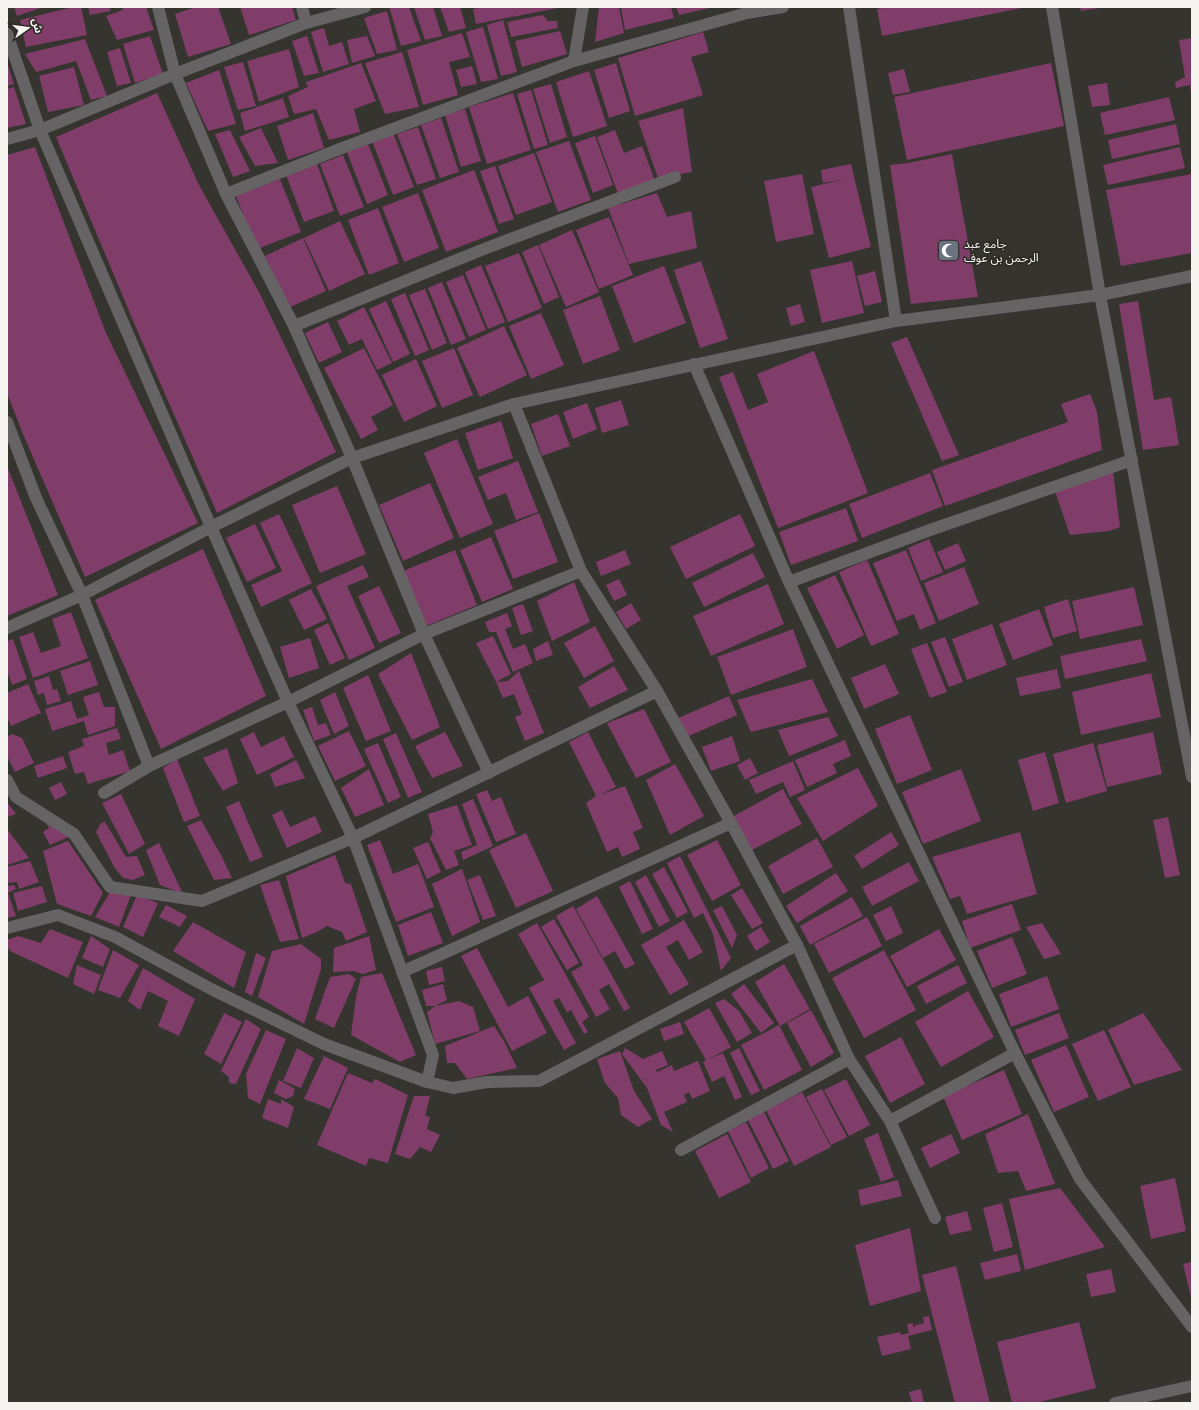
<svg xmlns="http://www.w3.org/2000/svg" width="1199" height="1410" font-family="Raleway,'Noto Sans Arabic',sans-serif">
	<rect width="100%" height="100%" fill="#35342e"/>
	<g fill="#813d69">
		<polygon points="14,7 44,7 17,16"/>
		<polygon points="73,7 81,7 87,35 26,47 20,20"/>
		<polygon points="88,7 109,7 111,11 90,15"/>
		<polygon points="122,7 146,7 154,30 117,40 106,16 123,10"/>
		<polygon points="196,7 218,7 231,44 188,57 175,14"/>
		<polygon points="240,7 292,7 296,20 249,35"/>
		<polygon points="389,7 409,7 421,41 401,46"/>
		<polygon points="414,7 433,7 442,36 425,40"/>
		<polygon points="440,7 460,7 466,28 449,32"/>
		<polygon points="484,7 558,7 558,8 476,24 473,9"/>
		<polygon points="599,7 619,7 624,33 595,42"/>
		<polygon points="626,7 671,7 674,18 625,30 621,8"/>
		<polygon points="676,7 710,7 710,8 679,15"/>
		<polygon points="888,7 1022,7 1022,8 882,36 877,9"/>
		<polygon points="1080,7 1099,7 1099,8 1081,11"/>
		<polygon points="387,11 397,50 377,54 364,18"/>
		<polygon points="543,15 548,21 557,21 558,28 511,37 507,22"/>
		<polygon points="503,20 517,72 501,76 487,25"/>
		<polygon points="483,27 498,79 481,82 466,32"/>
		<polygon points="324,28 329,46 342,42 349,64 323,72 311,32"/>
		<polygon points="560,31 567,54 522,67 515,41"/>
		<polygon points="703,32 709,52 691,57 703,95 635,116 618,58"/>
		<polygon points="462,33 470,57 449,62 458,95 423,105 407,50"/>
		<polygon points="150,36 163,74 135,83 123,44"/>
		<polygon points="307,36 319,73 304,76 292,41"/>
		<polygon points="367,36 375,56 352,63 347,40"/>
		<polygon points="1192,38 1192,93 1191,93 1190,85 1176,88 1175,82 1185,77 1179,40"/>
		<polygon points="85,39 107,96 91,100 76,61 36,72 25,54"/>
		<polygon points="120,48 131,83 117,86 107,52"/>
		<polygon points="289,49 299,87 259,102 247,61"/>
		<polygon points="402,52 419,107 385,114 365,63"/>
		<polygon points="7,62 14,84 7,86"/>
		<polygon points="243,62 256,106 238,110 224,67"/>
		<polygon points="361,63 376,101 354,109 360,132 329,140 316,109 294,114 288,96 308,87 306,82"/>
		<polygon points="616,63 630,111 609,118 594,70"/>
		<polygon points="1051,63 1064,126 907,160 894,97"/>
		<polygon points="472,66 477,84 461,87 456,70"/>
		<polygon points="74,67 84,105 48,112 39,76"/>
		<polygon points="904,69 910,92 893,95 888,73"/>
		<polygon points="219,70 236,124 208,131 186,83"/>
		<polygon points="589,71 607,126 573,137 556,82"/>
		<polygon points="1107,83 1110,105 1092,107 1088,86"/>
		<polygon points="551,84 567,137 550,143 533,89"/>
		<polygon points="14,87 26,124 7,128 7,89"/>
		<polygon points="531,90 548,145 534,149 517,94"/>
		<polygon points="157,93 199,185 260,294 336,452 217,513 137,330 56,137"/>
		<polygon points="513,93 531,150 487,164 469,107"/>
		<polygon points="1169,97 1175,120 1105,135 1100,113"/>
		<polygon points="283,98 289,117 245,131 240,113"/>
		<polygon points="683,108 692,172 658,178 638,121"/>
		<polygon points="465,109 481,161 461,167 445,115"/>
		<polygon points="313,113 324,148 288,160 277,126"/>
		<polygon points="441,118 459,172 440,178 421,125"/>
		<polygon points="1176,124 1180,144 1112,159 1108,140"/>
		<polygon points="418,127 436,179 417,185 397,134"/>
		<polygon points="261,128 278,163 255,166 239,137"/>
		<polygon points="230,130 250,171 233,177 215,134"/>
		<polygon points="615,130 624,153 642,146 655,181 618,194 597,137"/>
		<polygon points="393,133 414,187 393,195 372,141"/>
		<polygon points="595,136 613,185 593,193 575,143"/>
		<polygon points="569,141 591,200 558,212 536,152"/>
		<polygon points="368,144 388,195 367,204 347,152"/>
		<polygon points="35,147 106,333 198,523 85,577 23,434 7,393 7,155"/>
		<polygon points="1180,147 1185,168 1108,185 1103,165"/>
		<polygon points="534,153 552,202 516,215 498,166"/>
		<polygon points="952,154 978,297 911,304 890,165 908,163"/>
		<polygon points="343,155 364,207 340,216 320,164"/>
		<polygon points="316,161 334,211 304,222 285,172"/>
		<polygon points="851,164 871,247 829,258 811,187 845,179 823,183 821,170"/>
		<polygon points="495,166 514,219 499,224 480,171"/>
		<polygon points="474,170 498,232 446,252 422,190"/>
		<polygon points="802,174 814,234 776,242 764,181"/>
		<polygon points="1192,174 1192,253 1121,266 1106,190"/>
		<polygon points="280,179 301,232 257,249 236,196"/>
		<polygon points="418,193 439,248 404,262 382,207"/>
		<polygon points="657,193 667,217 691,211 697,248 629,264 608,208"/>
		<polygon points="378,208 399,263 369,275 348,220"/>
		<polygon points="609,217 633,275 599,289 576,230"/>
		<polygon points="340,221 365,274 329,291 304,238"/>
		<polygon points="572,230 599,292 566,307 539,245"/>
		<polygon points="303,238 326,291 288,308 265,256"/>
		<polygon points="538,245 559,297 544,304 522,252"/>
		<polygon points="519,253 542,308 508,322 485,266"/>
		<polygon points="701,261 728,339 700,348 674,270"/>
		<polygon points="852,261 864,313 822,323 810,270"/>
		<polygon points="481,265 505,322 488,329 465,272"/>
		<polygon points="664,266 686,323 634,343 612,286"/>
		<polygon points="875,271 882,302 865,306 857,276"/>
		<polygon points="463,275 486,330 469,337 446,282"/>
		<polygon points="442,282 466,339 451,345 428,288"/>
		<polygon points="425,289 447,343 432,350 409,295"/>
		<polygon points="405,293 429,350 415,356 391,299"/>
		<polygon points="600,296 620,350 583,364 563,310"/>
		<polygon points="386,301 410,354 393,362 369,309"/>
		<polygon points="1138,301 1154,400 1171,397 1179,445 1143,450 1119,304"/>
		<polygon points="800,304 805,322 791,326 786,308"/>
		<polygon points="364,307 392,363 377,370 362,339 349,345 337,321"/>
		<polygon points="541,313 564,365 531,379 509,326"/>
		<polygon points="328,322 342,352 319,363 305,333"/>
		<polygon points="504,326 527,375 480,397 457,348"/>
		<polygon points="907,337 959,455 942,461 891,343"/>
		<polygon points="364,348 393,405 371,417 378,430 361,439 324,368"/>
		<polygon points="454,348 473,395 442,408 422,361"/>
		<polygon points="814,351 868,493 778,528 719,377 733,372 748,410 768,402 757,374"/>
		<polygon points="416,359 437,406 404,422 382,375"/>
		<polygon points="1090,394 1097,412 1102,450 945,506 932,470 1068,422 1061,404"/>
		<polygon points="621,400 629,425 602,433 595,408"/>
		<polygon points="587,403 597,429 573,439 563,412"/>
		<polygon points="558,414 570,446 542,456 531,424"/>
		<polygon points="501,421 513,458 478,470 465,433"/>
		<polygon points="457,439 493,524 460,538 424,453"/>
		<polygon points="518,461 538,512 516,520 506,493 488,500 478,477"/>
		<polygon points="7,466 58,595 7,616"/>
		<polygon points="1113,472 1120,527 1109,531 1070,535 1055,491"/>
		<polygon points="930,473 943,506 862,538 849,504"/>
		<polygon points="430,483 454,538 403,561 379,505"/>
		<polygon points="337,486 366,554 320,573 292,505"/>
		<polygon points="846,508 858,541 791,565 779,532"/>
		<polygon points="539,513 558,562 513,579 494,531"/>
		<polygon points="279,514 312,583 261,607 251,585 282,571 260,523"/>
		<polygon points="740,514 755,546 686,579 670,547"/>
		<polygon points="255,524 276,568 247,582 226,538"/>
		<polygon points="491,537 513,589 482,602 460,550"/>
		<polygon points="929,539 943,572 921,581 908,548"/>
		<polygon points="958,543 966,561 945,570 937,552"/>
		<polygon points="203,549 266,696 161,749 95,600"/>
		<polygon points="455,550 477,605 426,626 403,571"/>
		<polygon points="625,550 631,564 601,576 596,562"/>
		<polygon points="906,550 936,623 920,630 914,614 897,621 873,563"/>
		<polygon points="753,553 765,577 704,607 692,583"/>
		<polygon points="867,560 899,634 871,646 839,572"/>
		<polygon points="363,565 369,577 347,586 375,648 349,660 316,586"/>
		<polygon points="964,567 979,604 939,621 924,583"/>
		<polygon points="835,575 864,635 837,649 807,588"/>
		<polygon points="619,579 627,595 614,601 606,585"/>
		<polygon points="574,582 590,622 552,641 537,601"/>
		<polygon points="768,584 784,624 711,656 693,616"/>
		<polygon points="379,586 401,633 379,643 358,596"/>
		<polygon points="1134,587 1143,625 1080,639 1072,601"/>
		<polygon points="311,589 327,619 304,630 289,600"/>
		<polygon points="1068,599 1077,631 1053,638 1044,607"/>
		<polygon points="631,603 641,620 626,629 616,612"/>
		<polygon points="523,604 533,631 521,635 512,608"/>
		<polygon points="1039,609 1053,645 1013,660 999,624"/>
		<polygon points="71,612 88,658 33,678 19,637 33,632 41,653 61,646 52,619"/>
		<polygon points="507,613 512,626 505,629 513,649 525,644 533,663 513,672 496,632 489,632 485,622"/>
		<polygon points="328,623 345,658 330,665 314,630"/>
		<polygon points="992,624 1007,665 967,680 952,639"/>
		<polygon points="595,626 614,661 584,678 564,643"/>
		<polygon points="793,629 807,667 731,695 717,657"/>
		<polygon points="493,636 511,674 496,682 476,643"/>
		<polygon points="945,637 963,682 949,687 931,642"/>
		<polygon points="310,638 319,668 289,678 280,647"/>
		<polygon points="13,639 27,679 12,685 7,670 7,641"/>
		<polygon points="1141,639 1147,661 1065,679 1060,656"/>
		<polygon points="548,641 553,655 536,661 533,649"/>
		<polygon points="927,643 947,692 930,698 911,649"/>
		<polygon points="411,653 440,727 412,740 378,674"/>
		<polygon points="90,661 98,685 68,695 60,671"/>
		<polygon points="885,664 899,694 864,709 851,678"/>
		<polygon points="614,666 628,690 590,708 578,687"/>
		<polygon points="1057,669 1061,688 1020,696 1016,678"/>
		<polygon points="519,671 544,733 525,741 515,717 522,714 514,694 503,698 496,682 508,681"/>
		<polygon points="1151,673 1161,717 1081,735 1072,692"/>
		<polygon points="368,675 391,731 366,741 343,688"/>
		<polygon points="49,676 53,690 57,689 61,701 47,705 44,693 38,695 34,681"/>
		<polygon points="812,679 828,712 751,732 737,700"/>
		<polygon points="28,684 41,713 11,726 7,717 7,693"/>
		<polygon points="99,692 104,707 115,707 115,726 88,735 84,721 52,731 45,709 71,701 77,719 89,715 83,697"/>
		<polygon points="335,692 349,726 334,734 320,700"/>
		<polygon points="729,696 737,715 684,738 676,719"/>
		<polygon points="312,707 318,725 326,723 331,735 314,741 303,710"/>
		<polygon points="644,709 671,762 636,778 607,723"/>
		<polygon points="910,715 932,770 897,784 875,729"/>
		<polygon points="828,717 838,736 789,756 778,730"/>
		<polygon points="117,728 121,739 106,743 109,755 123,750 130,771 88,784 84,772 75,774 68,752 84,746 82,739"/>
		<polygon points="349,731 366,766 335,781 318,746"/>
		<polygon points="254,732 261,747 284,736 294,757 257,775 240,739"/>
		<polygon points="445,732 463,766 432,778 415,746"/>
		<polygon points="588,732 616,787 599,795 625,786 643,828 633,832 640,849 622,857 618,847 607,852 586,803 596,796 569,742"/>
		<polygon points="1153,732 1162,774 1107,787 1097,745"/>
		<polygon points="396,733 422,792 408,798 383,739"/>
		<polygon points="12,734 22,738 34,763 15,772 7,756 7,737"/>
		<polygon points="732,736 740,761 711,771 702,747"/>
		<polygon points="845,740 851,756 833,764 837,773 807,787 795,760"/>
		<polygon points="378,743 401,797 388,803 364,749"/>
		<polygon points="1093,743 1107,791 1066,803 1053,754"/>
		<polygon points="227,748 238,783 223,791 203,758"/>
		<polygon points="1045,752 1059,803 1033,811 1018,760"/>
		<polygon points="63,756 67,768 38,778 34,766"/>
		<polygon points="750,758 758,773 745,780 737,765"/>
		<polygon points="177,759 200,816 184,822 163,768"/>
		<polygon points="296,760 305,778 275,787 270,774"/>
		<polygon points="793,761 805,790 790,797 783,782 756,794 749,780"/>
		<polygon points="675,764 704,816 670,835 646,780"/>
		<polygon points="858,768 878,806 823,841 797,798"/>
		<polygon points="369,769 384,805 355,817 341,788"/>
		<polygon points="961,769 981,821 923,844 902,792"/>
		<polygon points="61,782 67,794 55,800 49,788"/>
		<polygon points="783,789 802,824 750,851 732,817"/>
		<polygon points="487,790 492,801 501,797 516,834 496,842 476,794"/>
		<polygon points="121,794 145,844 129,854 102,803"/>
		<polygon points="473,799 493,846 463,860 461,852 477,845 462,804"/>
		<polygon points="239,801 263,857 250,862 226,807"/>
		<polygon points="7,802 16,814 7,817"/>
		<polygon points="457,805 472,845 454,851 459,865 446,870 430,838 433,832 428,814"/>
		<polygon points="282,810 290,827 315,816 322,832 287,848 272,815"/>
		<polygon points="1168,817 1180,875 1165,878 1153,820"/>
		<polygon points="201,820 221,855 232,878 214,880 187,826"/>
		<polygon points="105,822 126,857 137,856 145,875 133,880 123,878 114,867 96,832 101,823"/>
		<polygon points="46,823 68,837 50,845 43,832 49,828"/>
		<polygon points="7,829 29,858 7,865"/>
		<polygon points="891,832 899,845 862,869 854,856"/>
		<polygon points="1020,832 1037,894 967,914 960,896 950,899 932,857"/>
		<polygon points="526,833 553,891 516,908 489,850"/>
		<polygon points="817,838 833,867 783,894 768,866"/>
		<polygon points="380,840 393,874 418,864 434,907 396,922 367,845"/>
		<polygon points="717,840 741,885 712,901 687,855"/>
		<polygon points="68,841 103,893 91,916 57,904 43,851"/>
		<polygon points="428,842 441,872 427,879 413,848"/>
		<polygon points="159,843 183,894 160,885 146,850"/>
		<polygon points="335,855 345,883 351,884 367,932 346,941 342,932 327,926 317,932 302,938 286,876"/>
		<polygon points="680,856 731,958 721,971 713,934 703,913 694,918 667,863"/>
		<polygon points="30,861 39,882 19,889 17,882 7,883 7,867"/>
		<polygon points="909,862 919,881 872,906 862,887"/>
		<polygon points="664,867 688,912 677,918 652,874"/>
		<polygon points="462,869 480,922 452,936 432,884"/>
		<polygon points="836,873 848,891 797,923 786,906"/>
		<polygon points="480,875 496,916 483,920 467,880"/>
		<polygon points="646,875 670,921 659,927 635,882"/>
		<polygon points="279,880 299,939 280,942 260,885"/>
		<polygon points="630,881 653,929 642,934 619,887"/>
		<polygon points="14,885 16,889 8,893 16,916 7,918 7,886"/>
		<polygon points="42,886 47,902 18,911 13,893"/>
		<polygon points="742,888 763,923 752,929 731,895"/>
		<polygon points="110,892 131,895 119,927 95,917"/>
		<polygon points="137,895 158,903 143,937 123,927"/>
		<polygon points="597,896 635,964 625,969 615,951 603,958 576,909"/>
		<polygon points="852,897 863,916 810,945 800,926"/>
		<polygon points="1012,904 1021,930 970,948 962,921"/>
		<polygon points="166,905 187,916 180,927 159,917"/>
		<polygon points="573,906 630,1008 624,1011 609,984 599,990 610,1009 596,1017 571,972 583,965 556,916"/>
		<polygon points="722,906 737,935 732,948 713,910"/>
		<polygon points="891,906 903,933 886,941 873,915"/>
		<polygon points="431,912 443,943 408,956 398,925"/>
		<polygon points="867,917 882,946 829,973 814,944"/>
		<polygon points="554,919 579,963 567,970 541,927"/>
		<polygon points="684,920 703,952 689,960 678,940 666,947 689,984 670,995 641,945"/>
		<polygon points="193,922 246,952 234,988 173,951"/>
		<polygon points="537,923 589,1017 582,1022 588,1032 584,1034 571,1010 567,1012 559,998 553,1001 576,1043 564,1050 529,988 544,980 518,934"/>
		<polygon points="1042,923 1061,954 1044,959 1026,927"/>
		<polygon points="761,927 770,942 756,951 747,936"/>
		<polygon points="50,929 83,942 68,978 10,951 7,946 7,940 18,936 41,943"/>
		<polygon points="939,929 956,960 907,987 890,956"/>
		<polygon points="91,936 110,949 103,967 82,958"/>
		<polygon points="369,936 376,970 363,974 354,971 333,972 334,948"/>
		<polygon points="1012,937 1027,974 992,988 977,951"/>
		<polygon points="301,944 321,959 321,969 304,1024 258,997 272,951"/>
		<polygon points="477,948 508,1007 528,996 547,1033 512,1051 461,956"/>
		<polygon points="113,950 139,965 120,998 98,990"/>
		<polygon points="884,950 916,1010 864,1038 832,978"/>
		<polygon points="256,953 266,958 252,996 245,992"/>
		<polygon points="784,964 810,1009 780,1026 755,982"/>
		<polygon points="77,965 101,975 94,994 73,984"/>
		<polygon points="958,965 967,983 926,1004 917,986"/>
		<polygon points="442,967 445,981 429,985 426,971"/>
		<polygon points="143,968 195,999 179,1036 158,1026 168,1001 148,991 140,1010 128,1001"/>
		<polygon points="382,973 416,1055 400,1062 351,1035 356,997 361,977"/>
		<polygon points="349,974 356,979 334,1028 315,1019 330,977"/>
		<polygon points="1047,976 1059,1009 1011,1027 999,994"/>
		<polygon points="443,984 447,1000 435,1006 426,1006 422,990"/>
		<polygon points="744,984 774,1023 761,1033 731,994"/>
		<polygon points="968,991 994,1037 941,1067 915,1022"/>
		<polygon points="724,999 739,1011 752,1033 737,1042 715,1003"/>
		<polygon points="459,1001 473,1007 480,1031 435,1044 427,1012 435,1006"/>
		<polygon points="709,1008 731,1047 709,1059 723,1053 742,1097 735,1100 724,1076 712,1082 703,1062 706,1060 684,1022"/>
		<polygon points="811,1010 834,1053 811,1067 787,1023"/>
		<polygon points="224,1013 242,1022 221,1064 204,1054"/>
		<polygon points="1059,1013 1069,1038 1025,1055 1015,1030"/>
		<polygon points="1143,1013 1182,1070 1134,1085 1108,1030"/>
		<polygon points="246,1019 261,1029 236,1084 229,1083 229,1077 221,1071"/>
		<polygon points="680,1022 684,1034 664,1041 660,1029"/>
		<polygon points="779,1025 802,1070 764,1090 741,1045"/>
		<polygon points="494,1026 505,1043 517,1068 467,1079 455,1063 447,1063 445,1046"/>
		<polygon points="266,1030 286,1039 260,1104 248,1098 246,1074"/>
		<polygon points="1104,1030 1131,1087 1098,1101 1072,1044"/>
		<polygon points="901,1037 925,1084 890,1103 865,1056"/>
		<polygon points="1066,1045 1089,1097 1054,1112 1031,1060"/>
		<polygon points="297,1048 314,1058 301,1088 283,1081"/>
		<polygon points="625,1048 643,1059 662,1051 668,1065 656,1070 657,1072 672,1065 674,1071 698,1061 710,1091 692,1099 689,1092 684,1095 687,1102 664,1112 673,1132 661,1125 647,1088 622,1054"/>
		<polygon points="739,1048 760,1091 751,1095 730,1053"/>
		<polygon points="620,1051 634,1091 652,1119 638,1127 621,1115 618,1098 605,1083 597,1059"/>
		<polygon points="324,1056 348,1068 330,1109 304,1099"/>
		<polygon points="1004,1070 1022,1114 962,1140 943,1096"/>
		<polygon points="348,1073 372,1083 375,1079 408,1095 388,1163 369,1158 366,1166 317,1145"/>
		<polygon points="846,1079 870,1125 849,1136 824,1090"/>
		<polygon points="279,1080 295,1089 293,1096 286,1099 274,1093"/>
		<polygon points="822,1089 847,1137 831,1145 806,1097"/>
		<polygon points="802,1092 831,1147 794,1166 766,1110"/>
		<polygon points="414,1096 430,1096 425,1116 430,1117 427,1129 440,1135 431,1152 420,1147 410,1159 395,1154"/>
		<polygon points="268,1099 281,1104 281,1099 294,1107 288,1128 262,1118"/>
		<polygon points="763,1110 789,1161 773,1169 747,1118"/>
		<polygon points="1028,1114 1055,1184 1026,1191 1018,1171 998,1173 985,1134"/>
		<polygon points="746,1122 769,1168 751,1178 728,1131"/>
		<polygon points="878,1133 894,1177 881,1182 864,1139"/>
		<polygon points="727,1134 751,1182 719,1198 695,1151"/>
		<polygon points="951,1134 960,1153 930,1168 921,1148"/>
		<polygon points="1175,1178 1186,1231 1151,1239 1140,1186"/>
		<polygon points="898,1180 902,1196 861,1206 858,1190"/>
		<polygon points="1060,1188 1105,1247 1025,1270 1009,1199"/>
		<polygon points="1002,1203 1013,1247 994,1252 983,1208"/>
		<polygon points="967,1211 972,1230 950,1235 945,1217"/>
		<polygon points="910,1228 921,1291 870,1306 855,1245"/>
		<polygon points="1017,1254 1021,1271 985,1280 980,1263"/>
		<polygon points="1192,1262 1192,1297 1191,1297 1183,1264"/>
		<polygon points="956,1266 990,1403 955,1403 922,1275"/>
		<polygon points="1111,1269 1116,1292 1091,1297 1086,1274"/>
		<polygon points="929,1316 932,1330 908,1336 911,1349 882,1356 877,1337 900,1332 901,1335 909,1333 907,1324 913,1323 913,1327 916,1326 916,1325 924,1323 923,1317"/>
		<polygon points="1079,1322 1096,1388 1036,1403 1012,1403 997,1342"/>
		<polygon points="921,1389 924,1403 912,1403 909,1392"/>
	</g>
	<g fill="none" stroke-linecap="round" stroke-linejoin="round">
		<g stroke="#666365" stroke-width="12">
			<polyline points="158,7 175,74 226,194 294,326 352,458 424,634 489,773"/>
			<polyline points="302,7 306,23"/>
			<polyline points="849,7 896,321"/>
			<polyline points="1052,7 1100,295 1192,777"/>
			<polyline points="7,34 40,130 211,527 288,702 353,838 433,1055 427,1082"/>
			<polyline points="574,61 583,7"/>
			<polyline points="7,139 40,130 175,74 306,23 365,7"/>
			<polyline points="226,194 342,148 574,61 747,13 783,7"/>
			<polyline points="294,326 484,249 675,177"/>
			<polyline points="694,364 789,582 832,672 1015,1053 1080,1179 1192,1327"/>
			<polyline points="514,404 581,571 657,691 731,823 797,945 849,1059 890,1121 935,1218"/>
			<polyline points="7,422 36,498 82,595 149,766"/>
			<polyline points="789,582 930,530 1132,460"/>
			<polyline points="7,628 82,595 211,527 352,458 514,404 896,321 1100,295 1192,276"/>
			<polyline points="7,780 16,797 74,834 110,887 202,901 353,838 657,691"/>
			<polyline points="104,793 149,766 288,702 424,634 581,571"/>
			<polyline points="7,928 58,915 115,937 213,990 324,1044 427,1082 453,1088 487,1082 539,1081 797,945"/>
			<polyline points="402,972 731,823"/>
			<polyline points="890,1121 1015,1053"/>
			<polyline points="681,1150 849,1059"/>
			<polyline points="1115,1403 1192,1386"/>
		</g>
	</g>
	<defs>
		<symbol id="mosque-square" viewBox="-11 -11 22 22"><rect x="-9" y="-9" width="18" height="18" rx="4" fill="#6b7280" stroke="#2b2a25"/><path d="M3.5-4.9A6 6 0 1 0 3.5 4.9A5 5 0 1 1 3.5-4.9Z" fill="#fff"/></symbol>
	</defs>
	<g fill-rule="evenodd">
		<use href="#mosque-square" x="936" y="238" width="25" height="25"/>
	</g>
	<g text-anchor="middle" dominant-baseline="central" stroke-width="3" stroke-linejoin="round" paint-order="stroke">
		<g font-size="12" fill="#f5f4f1" stroke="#2b2a25" text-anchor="start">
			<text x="964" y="244">جامع عبد<tspan x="964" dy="14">الرحمن بن عوف</tspan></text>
		</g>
	</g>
	<rect width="1199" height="1410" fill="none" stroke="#f5f4f1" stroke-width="16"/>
	<g transform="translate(28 28) rotate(76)" stroke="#2b2a25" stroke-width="3" paint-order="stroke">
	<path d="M0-3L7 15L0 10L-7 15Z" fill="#f5f4f1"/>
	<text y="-6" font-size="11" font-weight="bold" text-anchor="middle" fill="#f5f4f1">ش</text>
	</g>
</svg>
